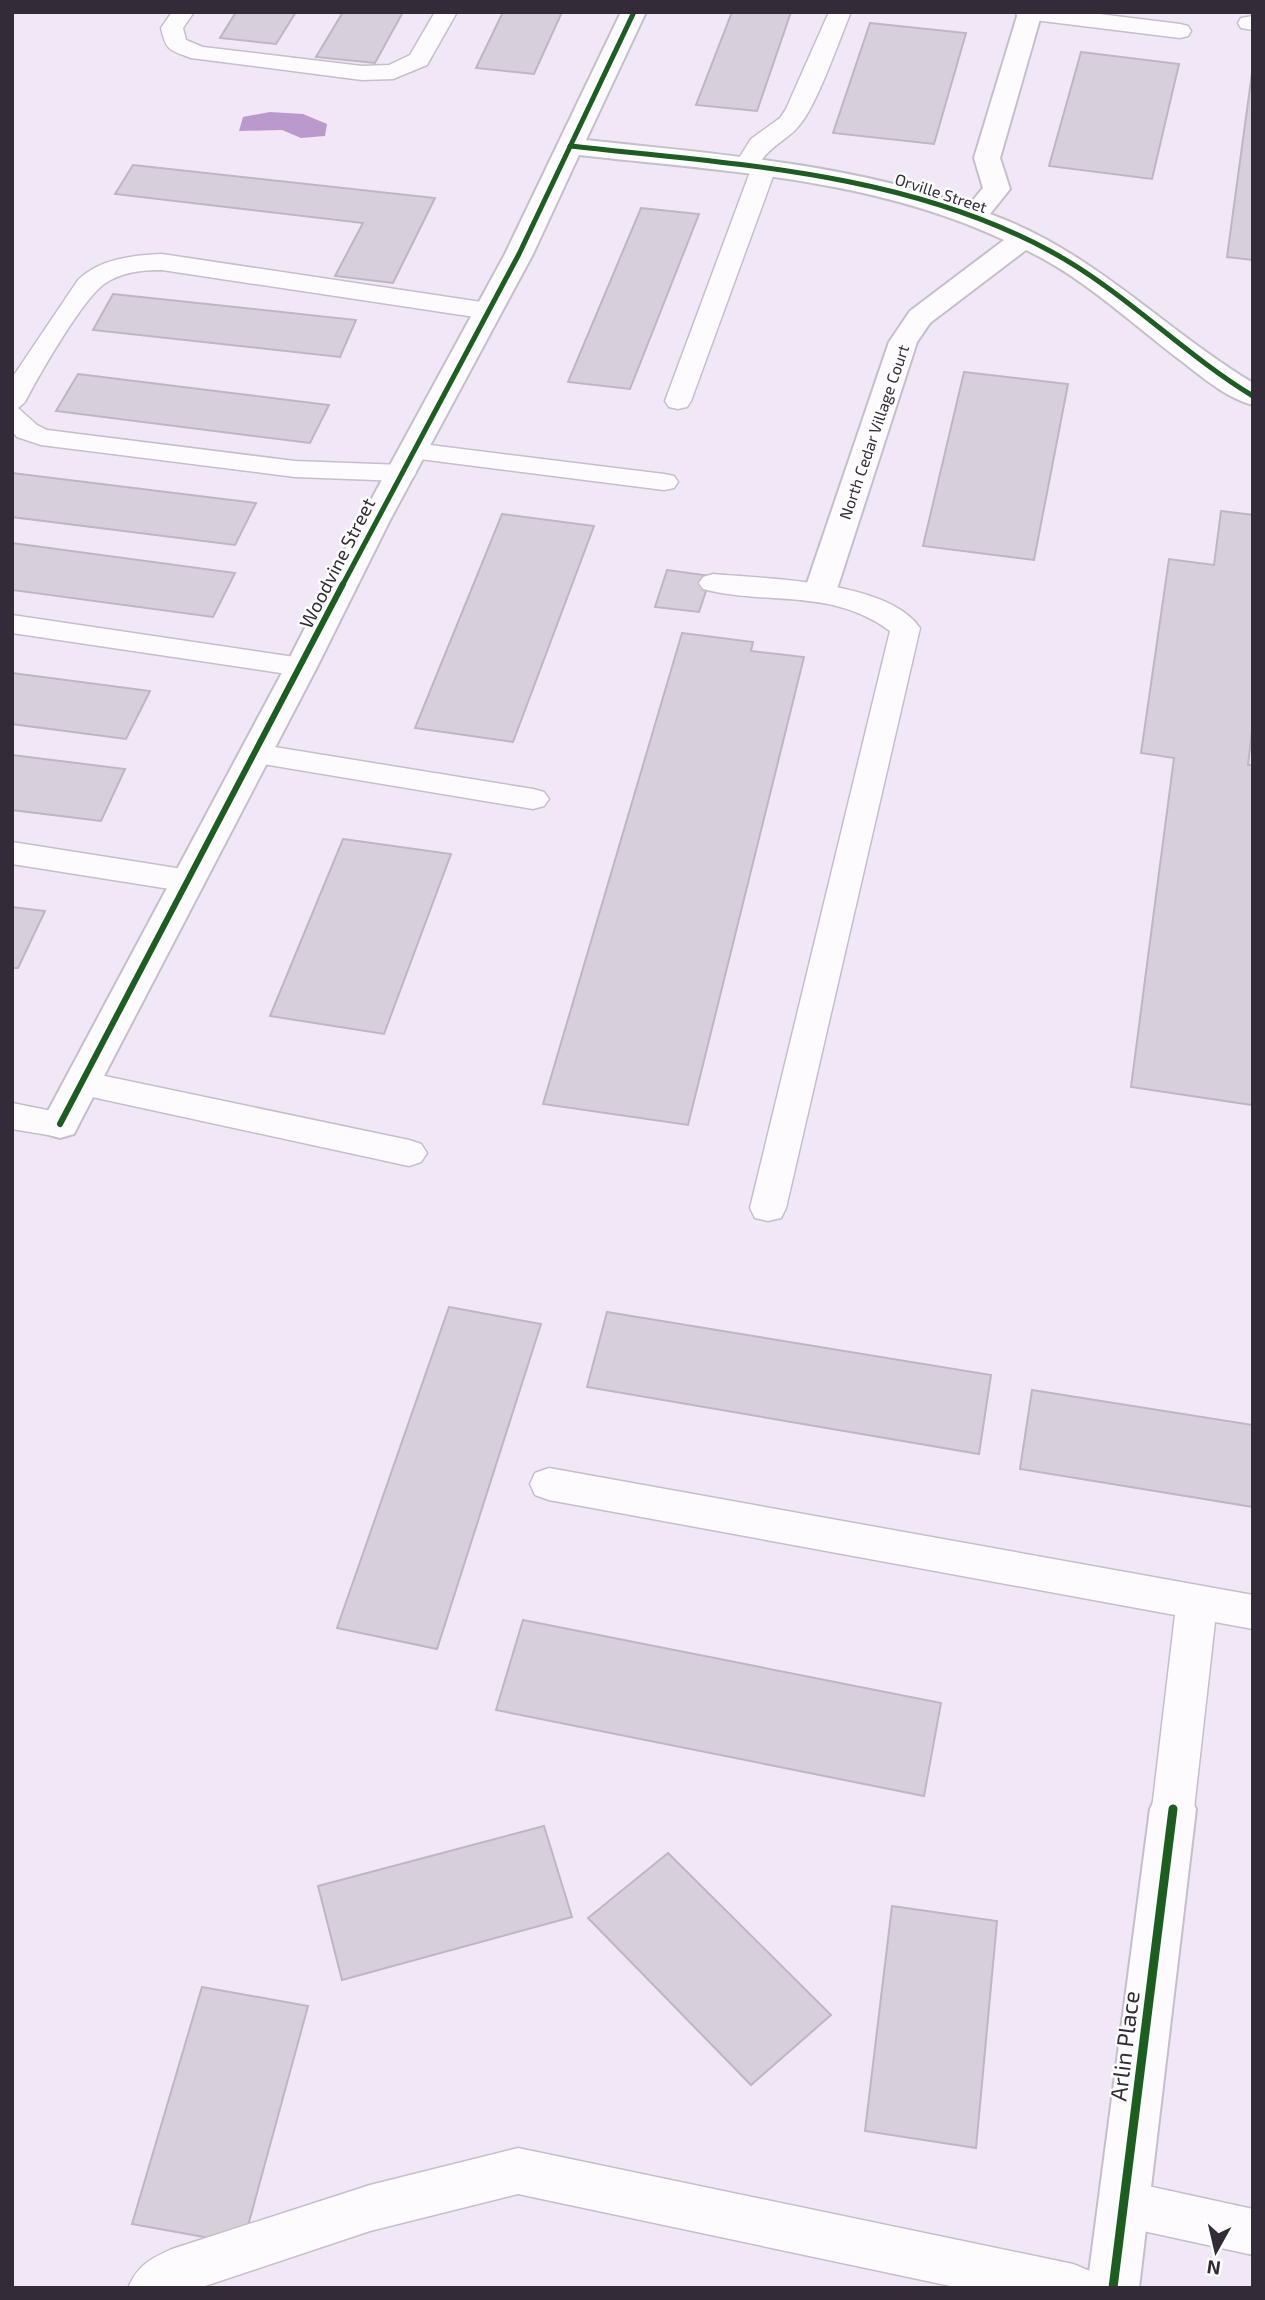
<svg xmlns="http://www.w3.org/2000/svg" width="1265" height="2300" font-family="'Exo 2',sans-serif">
  <style>
    .water { fill: #ba99cd }
    .building { fill: #d8cfdd; stroke: #beb6c2; stroke-width: 2 }
    .lines { fill: none; stroke-linecap: round; stroke-linejoin: round }
    .lane-casing { stroke: #c6becb; stroke-width: 3 }
    .street-casing { stroke: #c6becb; stroke-width: 4 }
    .lane { fill: #fdfbfe; fill-rule: evenodd }
    .street { fill: #fdfbfe; fill-rule: evenodd }
    .cycleway-far2-casing { stroke: #fff; stroke-width: 9 }
    .cycleway-far1-casing { stroke: #fff; stroke-width: 10 }
    .cycleway-casing { stroke: #fff; stroke-width: 13 }
    .cycleway-far2 { stroke: #1b5e20; stroke-width: 5 }
    .cycleway-far1 { stroke: #1b5e20; stroke-width: 6 }
    .cycleway { stroke: #1b5e20; stroke-width: 9 }
    .labels { text-anchor: middle; stroke-width: 5; stroke-linejoin: round; paint-order: stroke }
    .far-street-label { font-size: 16px; fill: #332b38; stroke: #fff }
    .street-label { font-size: 19px; fill: #332b38; stroke: #fff }
    .near-street-label { font-size: 23px; fill: #332b38; stroke: #fff }
  </style>
  <rect width="100%" height="100%" fill="#f1e7f6"/>
  <!-- water -->
  <path class="water" d="M270,112L303,114L327,124L325,136L301,138L282,130L239,131L243,117Z"/>
  <!-- building -->
  <g class="building">
    <path d="M236,12H296L276,44L220,38Z"/>
    <path d="M343,12H403L375,63L316,57Z"/>
    <path d="M503,12H562L534,74L476,68Z"/>
    <path d="M732,12H791L757,111L696,105Z"/>
    <path d="M870,23L966,33L934,144L833,133Z"/>
    <path d="M1081,52L1179,64L1152,179L1049,166Z"/>
    <path d="M1252,73H1253V260L1227,257Z"/>
    <path d="M133,165L435,198L393,283L335,276L363,223L115,194Z"/>
    <path d="M641,208L699,214L630,389L568,382Z"/>
    <path d="M113,294L356,320L340,357L93,330Z"/>
    <path d="M964,372L1068,384L1034,560L923,546Z"/>
    <path d="M78,374L329,405L310,443L56,411Z"/>
    <path d="M12,473L256,503L235,545L12,517Z"/>
    <path d="M1221,511L1253,515V723L1248,765H1253L1252,1105L1131,1087L1174,758L1141,753L1169,559L1214,565Z"/>
    <path d="M502,514L594,526L513,742L415,728Z"/>
    <path d="M12,543L235,573L213,617L12,590Z"/>
    <path d="M667,570L711,576L699,612L655,607Z"/>
    <path d="M682,633L753,642L751,651L804,657L688,1125L543,1104Z"/>
    <path d="M12,673L150,691L126,739L12,724Z"/>
    <path d="M12,755L125,769L101,821L12,810Z"/>
    <path d="M343,839L451,854L384,1034L270,1016Z"/>
    <path d="M12,907L45,911L18,968H12Z"/>
    <path d="M449,1307L541,1324L437,1649L337,1628Z"/>
    <path d="M607,1312L991,1375L979,1454L587,1387Z"/>
    <path d="M1032,1390L1253,1425V1507L1020,1469Z"/>
    <path d="M523,1620L941,1703L924,1796L496,1710Z"/>
    <path d="M544,1826L572,1917L342,1980L318,1886Z"/>
    <path d="M668,1853L831,2015L751,2085L588,1918Z"/>
    <path d="M892,1906L997,1921L976,2148L865,2131Z"/>
    <path d="M202,1987L308,2006L243,2244L132,2224Z"/>
  </g>
  <g class="lines">
    <!-- lane casing -->
    <g class="lane-casing">
      <g id="lane">
        <path d="M172,12H194L183,28L186,40L203,47L362,66L389,65L410,55L435,12H457L427,65L393,79L362,80L191,58C170,50 166,51 161,28Z"/>
        <path d="M829,12H851C839,40 816,109 797,128C785,141 771,146 761,161L773,163L776,168L691,401L687,407L678,409L669,407L665,401L750,172L737,171L734,166L751,139L780,118L786,109Z"/>
        <path d="M1015,12H1083L1180,24L1188,26L1191,31L1188,36L1180,38L1026,19L1018,17Z"/>
        <path d="M1253,16V30L1241,28L1238,23L1241,18Z"/>
        <path d="M162,254L488,303L497,306L501,311L497,316L488,319L162,270C142,270 121,272 104,284C82,300 39,375 25,402L18,408L37,425L47,430L295,461L402,465L412,467L416,473L412,479L402,481L295,477L41,445L17,437L12,431V378L78,280C99,259 134,255 162,254Z"/>
        <path d="M414,443L664,474L674,476L678,482L674,488L664,490L404,457L400,451L404,445Z"/>
        <path d="M713,574C766,579 888,580 920,628L786,1208L781,1218L768,1221L755,1218L750,1208L890,631C830,587 768,606 703,589L699,583L703,577Z"/>
        <path d="M12,615L301,658L312,660L316,667L312,674L301,676L12,633Z"/>
        <path d="M256,744L533,789L544,792L549,799L544,806L533,809L245,761L241,754L245,747Z"/>
        <path d="M12,842L189,870L200,873L205,881L200,889L189,892L12,864Z"/>
        <path d="M81,1071L409,1140L421,1144L427,1153L421,1162L409,1166L69,1092L64,1083L69,1074Z"/>
        <path d="M12,1103L72,1115L77,1124L72,1133L60,1137L12,1129Z"/>
        <path d="M549,1468L1253,1595V1629L1215,1622L1194,1809L1188,1822L1173,1828L1158,1822L1152,1809L1175,1615L549,1500L535,1495L530,1484L535,1473Z"/>
        <path d="M518,2148L1073,2264L1090,2271L1097,2288H960L518,2194L370,2231L199,2288H128C138,2265 150,2259 172,2249L370,2185Z"/>
        <path d="M1125,2181L1253,2209V2255L1125,2227L1109,2220L1102,2204L1109,2188Z"/>
      </g>
    </g>
    <!-- street casing -->
    <g class="street-casing">
      <g id="street">
        <path d="M621,12H646L586,140C714,154 846,163 968,206L983,188L974,158L1018,13L1042,12L1000,158L1010,189L990,214C1093,251 1162,328 1253,383V405C1226,398 1201,376 1180,360C1130,322 1083,277 1026,250L930,323L917,342L836,592L831,599L820,602L809,599L804,592L889,342L910,311L1004,240C873,178 722,171 579,155L533,254L389,522L317,667L79,1124L74,1134L60,1138L46,1134L41,1124L285,667L359,522L505,254Z"/>
        <path d="M1173,1788L1189,1794L1196,1809L1139,2288H1087L1150,1809L1157,1794Z"/>
      </g>
    </g>
    <!-- lane -->
    <use href="#lane" class="lane"/>
    <!-- street -->
    <use href="#street" class="street"/>
    <!-- cycleway-far2 casing -->
    <g class="cycleway-far2-casing">
      <g id="cycleway-far2">
        <path d="M570,146C732,164 904,172 1050,251C1123,290 1182,353 1253,396"/>
        <path d="M342,586L519,254L634,12"/>
      </g>
    </g>
    <!-- cycleway-far1 casing -->
    <g class="cycleway-far1-casing">
      <path id="cycleway-far1" d="M60,1124L343,584"/>
    </g>
    <!-- cycleway casing -->
    <g class="cycleway-casing">
      <path id="cycleway" d="M1113,2288L1173,1809"/>
    </g>
    <!-- cycleway-far2 -->
    <use href="#cycleway-far2" class="cycleway-far2"/>
    <!-- cycleway-far1 -->
    <use href="#cycleway-far1" class="cycleway-far1"/>
    <!-- cycleway -->
    <use href="#cycleway" class="cycleway"/>
  </g>
  <g class="labels">
    <!-- far-street labels -->
    <g class="far-street-label">
      <text transform="translate(941 193) rotate(18)" y="6">Orville Street</text>
      <text transform="translate(874 432) rotate(-71)" y="6">North Cedar Village Court</text>
    </g>
    <!-- street labels -->
    <g class="street-label">
      <text transform="translate(337 563) rotate(-63)" y="7">Woodvine Street</text>
    </g>
    <!-- near-street labels -->
    <g class="near-street-label">
      <text transform="translate(1125 2046) rotate(-83)" y="8">Arlin Place</text>
    </g>
  </g>
  <!-- border -->
  <rect width="1265" height="2300" fill="none" stroke="#332b38" stroke-width="28"/>
  <!-- north arrow -->
  <g transform="translate(1216 2251) rotate(188)" stroke="#ffffff" stroke-width="5" paint-order="stroke">
  <path d="M0-5L12 26L0 18L-12 26Z" fill="#332b38"/>
  <text y="-10" font-size="19" font-weight="bold" text-anchor="middle" fill="#332b38">N</text>
  </g>
</svg>
